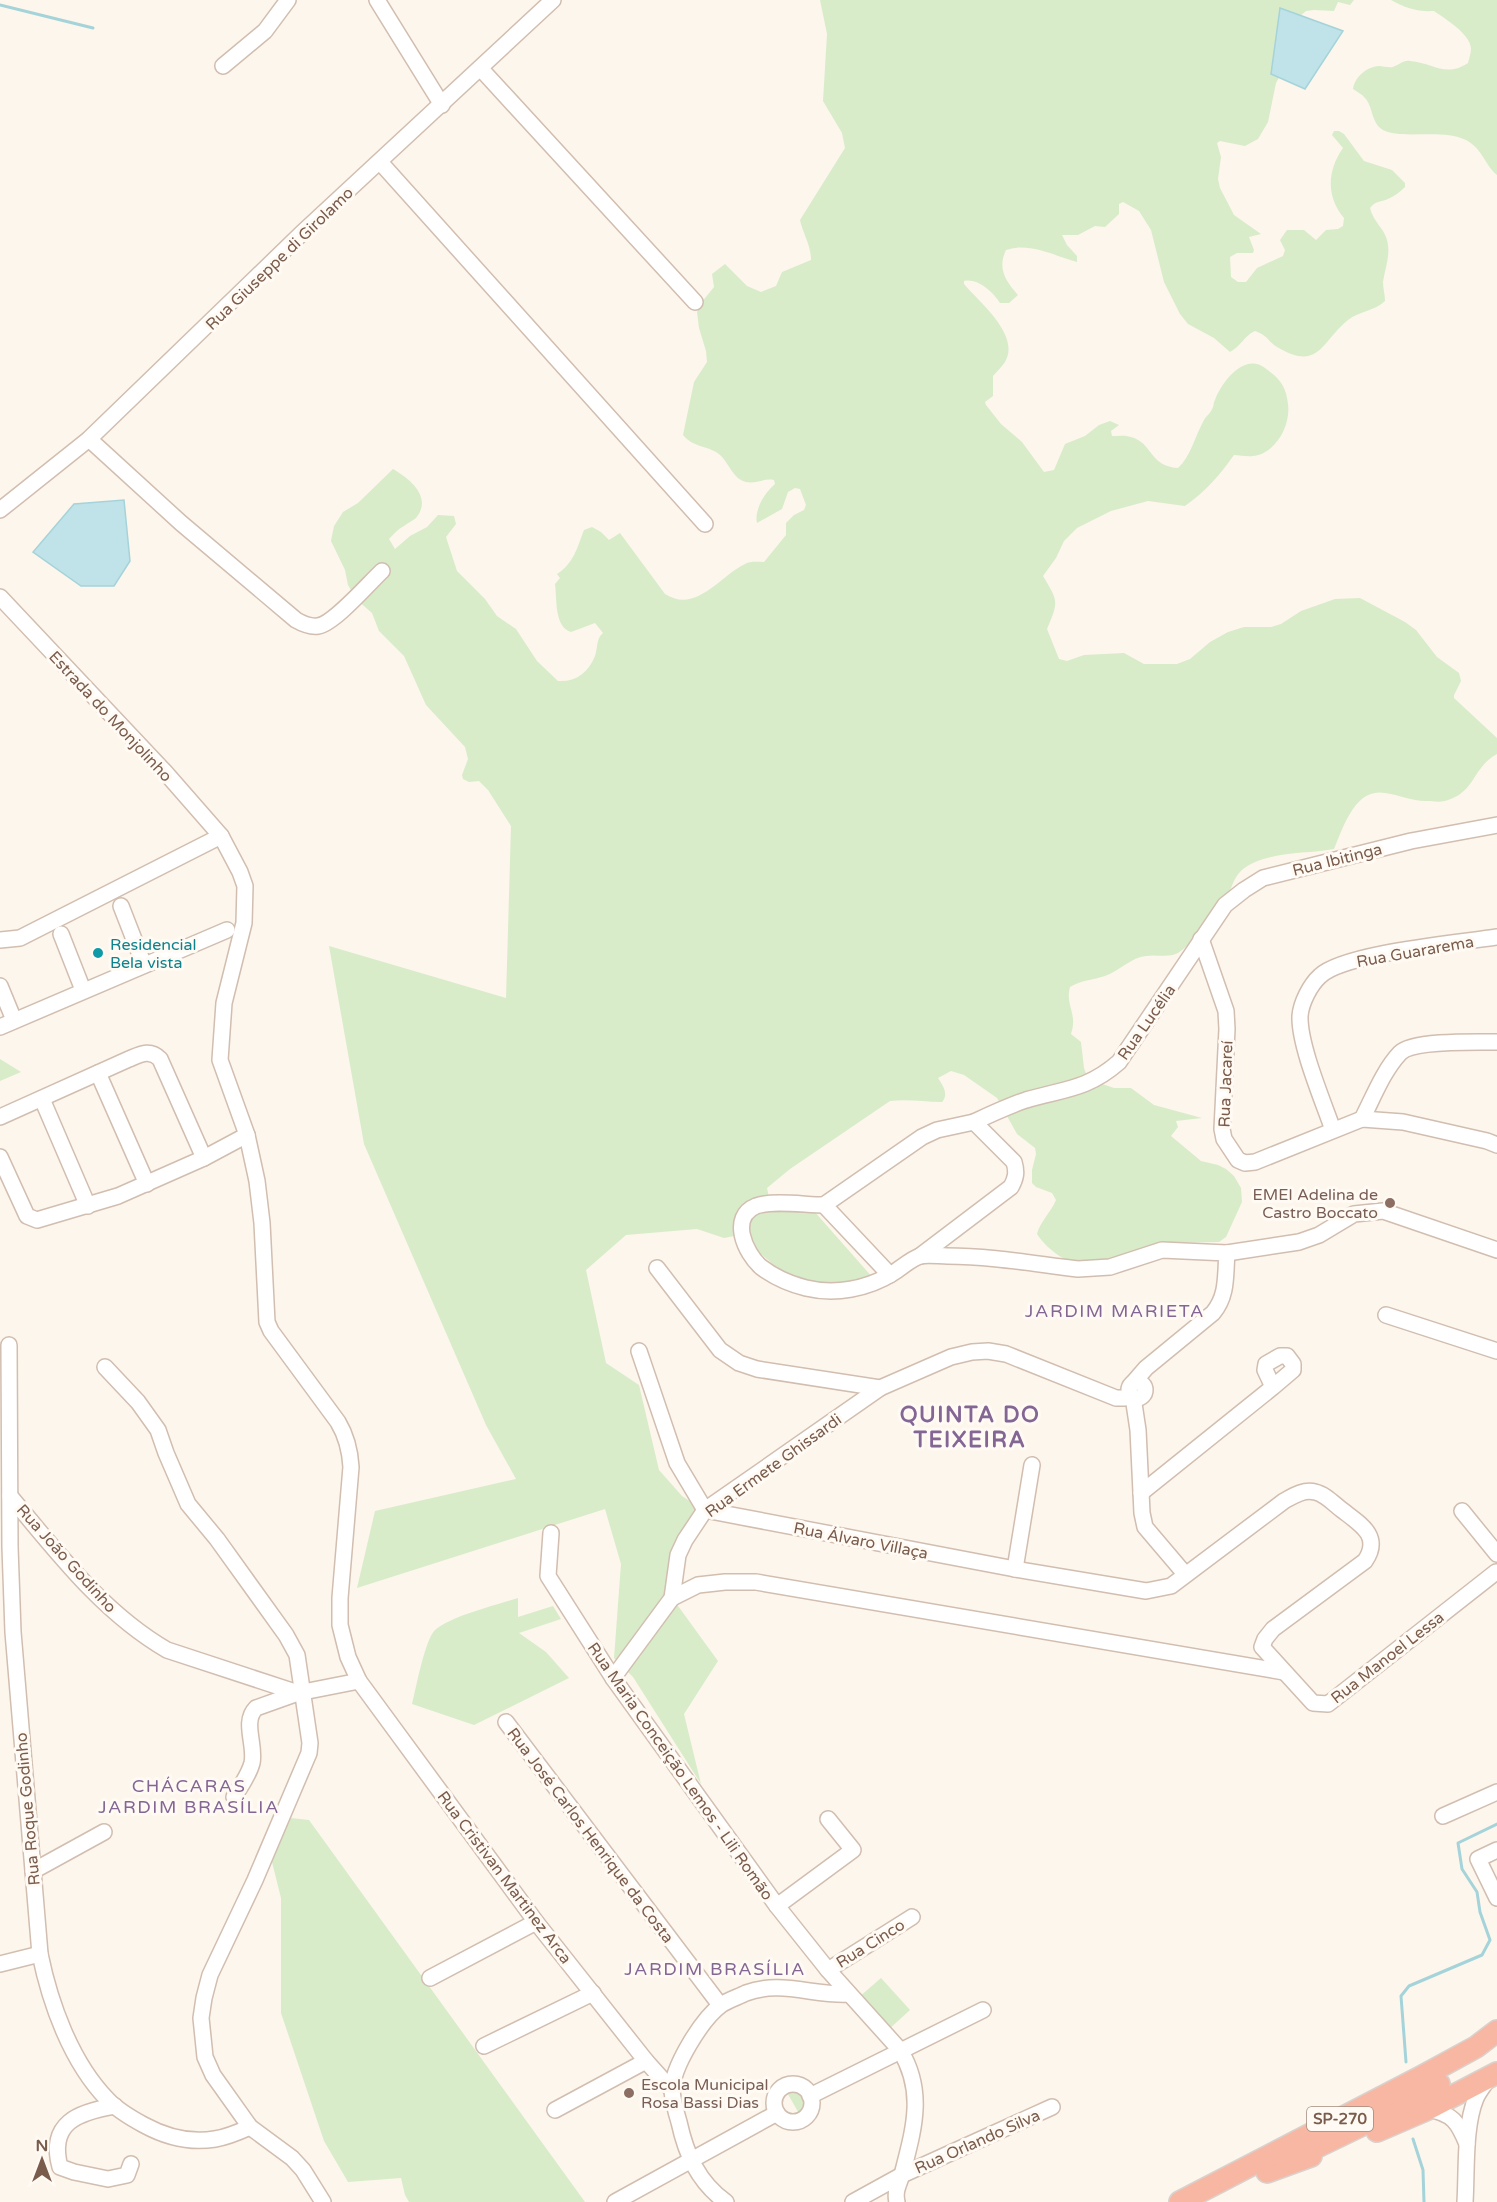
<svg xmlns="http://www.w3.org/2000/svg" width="1497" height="2202" font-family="'Varela Round',sans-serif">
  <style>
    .green { fill: #d8ecc9 }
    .water { fill: #bfe3e8; stroke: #a5d3da; stroke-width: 1.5 }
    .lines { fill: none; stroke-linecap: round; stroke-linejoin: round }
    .stream { stroke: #a5d3da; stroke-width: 3 }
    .minor-casing { stroke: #d1beb0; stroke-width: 18 }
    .highway-casing { stroke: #dad1cd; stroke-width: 24 }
    .minor { stroke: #fff; stroke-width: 15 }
    .highway { stroke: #f7b7a3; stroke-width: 21 }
    .culture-dot { fill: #0f9aa8; stroke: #fffaf3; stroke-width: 2 }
    .education-dot { fill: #8d6e63; stroke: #fffaf3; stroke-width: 2 }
    .labels { text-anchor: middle; stroke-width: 6; stroke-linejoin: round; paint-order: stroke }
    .shield { fill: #fffaf3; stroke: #a28b7f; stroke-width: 1.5 }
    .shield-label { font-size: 15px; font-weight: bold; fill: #7a5c4d }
    .street-label { font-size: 16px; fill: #7a5c4d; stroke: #fffaf3 }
    .culture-label { font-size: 16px; fill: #0d838f; stroke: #fffaf3; text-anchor: start }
    .education-label { font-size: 16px; fill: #785e54; stroke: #fffaf3; text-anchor: end }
    .neighbourhood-label { font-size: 18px; letter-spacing: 1.5px; fill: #846695; stroke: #fffaf3 }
    .district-label { font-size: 22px; font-weight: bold; letter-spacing: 1.5px; fill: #846695; stroke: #fffaf3 }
  </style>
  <rect width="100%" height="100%" fill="#fdf6ec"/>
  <!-- green -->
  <g class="green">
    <path d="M820,0H1354L1350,5L1338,2L1334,11L1314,10L1306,11L1299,17L1287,63L1276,83L1268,122L1258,139L1245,146L1220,141L1217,143L1221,157L1218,179L1220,188L1234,215L1261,234L1249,237L1254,250L1253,253H1237L1230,257L1231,277L1238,282H1246L1257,268L1283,256L1285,250L1280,240L1287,230H1304L1316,240L1326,230L1338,229L1343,226L1344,218C1326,196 1327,171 1343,148L1332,135L1334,131H1339L1344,134L1364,161L1392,170L1405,183V187C1400,192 1395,196 1388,199C1381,202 1375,201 1370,208C1374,223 1384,228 1387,240C1391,255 1385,268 1383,282C1383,288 1385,295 1385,301C1375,311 1359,311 1348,320C1321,342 1319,372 1277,347C1267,341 1269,336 1255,331C1244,336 1241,346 1230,352L1214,338L1188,324L1180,314L1164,282L1151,230L1139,211L1123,202L1119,204V214L1105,227L1095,226L1078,235H1062L1067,245L1077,256V262C1055,256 1029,242 1006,250C997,269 1006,281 1018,295L1009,303H1000C993,292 978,278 964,281V284C979,302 1021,335 1005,362C1002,367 997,371 993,376V396L985,402L986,405L1001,424L1022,442L1044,472L1054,470L1065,444L1085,436L1099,425L1110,421L1119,425L1111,431L1112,436C1118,436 1125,435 1131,437C1153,443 1149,466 1178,468C1191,456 1195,436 1204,420C1206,416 1211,413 1212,409C1214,407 1213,403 1215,400C1221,383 1244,352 1265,368C1280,379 1286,386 1288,404C1291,426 1275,454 1253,456C1247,457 1240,455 1234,455C1220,475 1205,492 1185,506L1148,501L1111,511L1077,528L1064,541L1056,558L1043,576C1058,601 1059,601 1047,629L1059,659L1067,661L1084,655L1124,653L1144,664H1177L1190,659L1210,642L1228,632L1244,627H1271L1281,624L1301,611L1335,599L1360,598L1405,622L1416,630L1437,657L1459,673L1461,681L1454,695V698L1497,738V754C1472,768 1476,791 1448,800C1441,803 1433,801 1426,801C1411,801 1400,795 1385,793C1355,787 1343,828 1334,849C1307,854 1280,851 1253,863C1230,874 1236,886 1223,901C1211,916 1194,943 1178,953C1169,958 1156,954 1146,956C1132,957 1119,971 1105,976C1093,980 1081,980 1070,987C1065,1006 1078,1013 1071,1034L1081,1042L1084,1068L1088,1079L1114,1088H1131L1154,1105L1202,1118L1176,1121L1178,1127L1171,1136L1201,1161L1218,1165L1226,1169L1234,1176L1241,1188L1242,1202L1226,1237L1219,1242L1163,1243L1088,1267C1068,1264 1048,1251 1037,1234C1040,1222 1051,1212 1056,1200L1052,1193L1036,1187L1032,1183V1170L1036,1154L1035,1148L1017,1134L997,1098L964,1075L951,1071L938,1078C943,1086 949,1094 942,1102C924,1102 908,1099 890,1101L790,1169L767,1188L771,1206L814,1211L873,1278L835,1286L801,1280L775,1266L739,1235L724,1238L697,1229L626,1235L586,1270L606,1363L639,1385L659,1470L682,1496L711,1515L680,1556L673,1599L718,1661L684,1714L701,1784L633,1677L614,1658L621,1564L605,1509L357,1588L375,1511L516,1479L486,1425L364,1144L329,946L506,998L511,826L488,790L479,781L469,782L463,779L462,775L468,759L465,747L426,705L404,656L379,631L372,613L356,599L348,585L345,570L331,541L334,526L343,512L358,503L393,469C410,479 433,497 416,518C413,521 407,523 404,526C398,529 394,534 389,539L395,549L410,536L427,527L438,515L454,516L456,524L446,537L457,571L485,599L497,616L516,629L537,661L558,681C576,682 588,673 595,656C598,647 596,639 603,633L595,623L571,632C554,627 557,598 555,584L560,578L557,574C574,563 577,548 584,530L592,527L601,532L609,540L620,533L665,594C696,614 720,576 745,564C750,561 758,562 764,562L786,535V523L794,515L804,510L806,505L800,489L795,488L788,492L782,509L757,523C754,510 765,492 775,484L774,480C764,478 756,484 746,482C733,479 729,463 720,455C709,445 695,449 683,435L694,382L707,362L706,351L699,328L697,312L701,303L714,287L712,274L725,264L747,286L761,292L776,286L782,272L811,260C811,245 803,234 800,220L845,148L842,133L823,101L827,34Z"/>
    <path d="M1391,0H1497V175C1484,164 1483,149 1466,140C1442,128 1402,140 1383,130C1371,123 1373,106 1365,98C1362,94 1357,92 1353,89C1355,77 1366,67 1379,66C1383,66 1388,68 1393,67C1399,65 1403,60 1410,61C1434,63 1445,78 1468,63C1469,59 1471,53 1471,49C1471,34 1444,18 1434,11C1418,12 1405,8 1391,0Z"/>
    <path d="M0,1059L21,1072L0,1081Z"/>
    <path d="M518,1598V1617L553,1606L561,1619L519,1633L546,1652L569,1678L474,1725L412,1704C416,1689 425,1639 435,1630C451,1616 496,1605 518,1598Z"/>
    <path d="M291,1818L309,1820L585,2202H409L405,2195L401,2178L348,2182L324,2141L281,2013V1898L271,1858Z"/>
    <path d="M881,1978L910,2010L888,2030L858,1998Z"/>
    <path d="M791,2087C806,2088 812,2098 808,2113L801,2117L785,2089Z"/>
  </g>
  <!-- water -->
  <g class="water">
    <path d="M1280,8L1343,31L1305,89L1271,74Z"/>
    <path d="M124,500L130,561L114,586H81L33,552L74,504Z"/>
  </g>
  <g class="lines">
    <!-- stream -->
    <g class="stream">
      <path d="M0,5L93,28"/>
      <path d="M1406,2062L1401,1996L1409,1986L1482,1955L1490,1940L1480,1912L1477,1892L1462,1869L1458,1843L1497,1824"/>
      <path d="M1413,2139L1423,2170L1424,2202"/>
    </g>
    <!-- minor casing -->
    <g class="minor-casing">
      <g id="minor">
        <path d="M377,0L442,105"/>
        <path d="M223,66L265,31L288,0"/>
        <path d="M481,69L695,302"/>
        <path d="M380,162L705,524"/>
        <path d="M89,439L181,523L296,620C303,624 310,627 318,626C334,624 369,583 382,571"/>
        <path d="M0,510L89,439L302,233L553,0"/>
        <path d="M0,597L165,772L221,836L240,872L245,886L244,923L224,1003L220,1060L247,1135L257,1181L262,1223L267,1322L271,1331L338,1422C347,1437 350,1450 351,1467L340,1598V1625L348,1657L359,1681L536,1922L646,2061L672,2090"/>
        <path d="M121,906L144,965"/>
        <path d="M61,934L83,990"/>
        <path d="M1201,939L1226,1011L1227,1029L1222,1129L1224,1139L1238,1160L1245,1163L1255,1162L1362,1119L1403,1122L1487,1141L1497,1145"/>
        <path d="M0,940L20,938L221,836"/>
        <path d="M0,986L14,1020"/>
        <path d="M0,1027L227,930"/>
        <path d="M98,1073L147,1184"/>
        <path d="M42,1099L88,1206"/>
        <path d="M0,1117L129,1059C141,1054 150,1049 160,1059L204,1158"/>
        <path d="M1362,1119C1373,1098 1383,1071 1400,1053C1412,1040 1477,1042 1497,1042"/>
        <path d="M974,1122C991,1114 1008,1106 1026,1100C1063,1089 1087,1090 1119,1062L1225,905L1244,890L1263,878L1411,841L1497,825"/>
        <path d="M1333,1130C1323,1101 1299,1045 1300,1016C1301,1003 1310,985 1320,976C1344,953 1459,943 1497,937"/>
        <path d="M0,1157L27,1216L37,1220L118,1196L204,1158L247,1135"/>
        <path d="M824,1205C805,1205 774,1200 756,1206C729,1217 745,1253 761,1267C774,1277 790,1284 806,1288C835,1295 868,1289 893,1273C901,1268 911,1259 920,1256C928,1254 939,1256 947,1256C991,1256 1035,1264 1078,1269L1110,1267L1162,1250L1227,1253C1225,1275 1228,1295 1213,1313L1146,1368L1133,1383"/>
        <path d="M1227,1253L1299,1242L1319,1235L1354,1214L1383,1211L1497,1250"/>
        <path d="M657,1268L720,1350L739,1363L757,1369L880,1388L951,1357L972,1352L988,1351L1006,1354L1116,1398H1125L1131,1396"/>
        <path d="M890,1275L824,1205L922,1137L937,1130L974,1122L1014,1162C1017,1172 1016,1178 1011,1187L920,1256"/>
        <path d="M1386,1315L1497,1351"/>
        <path d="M9,1345L10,1547L13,1632L40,1954C50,2003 71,2062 107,2099C117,2110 131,2118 144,2125C166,2137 191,2143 215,2139C228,2137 239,2132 250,2127"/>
        <path d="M639,1351L677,1463L705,1510L1015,1569L1146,1591L1171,1586L1284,1501C1293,1496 1304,1489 1315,1492C1325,1494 1334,1504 1342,1510C1360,1524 1382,1536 1365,1561L1273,1629L1265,1639L1262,1647L1313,1703L1328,1704L1496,1572"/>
        <path d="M105,1367L138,1402L158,1430L166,1453L188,1504L217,1539L286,1635L297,1655L310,1743L309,1753L255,1880L210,1975L204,1998L201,2018L205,2057L213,2075L250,2127L292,2158L303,2170L323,2202"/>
        <circle cx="1137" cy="1390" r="8"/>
        <path d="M1133,1397L1138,1430L1142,1513L1145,1527L1185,1574"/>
        <path d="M1141,1493L1273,1387L1293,1370V1364L1287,1356H1280L1266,1364L1265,1370L1273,1387"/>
        <path d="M10,1496C56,1551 103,1613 167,1650L298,1693L359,1681"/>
        <path d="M1462,1511L1497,1554"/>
        <path d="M551,1533L548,1576L613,1678L777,1906L828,1970L900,2050C925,2091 914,2128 903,2171C900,2183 894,2190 897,2202"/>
        <path d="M1015,1569L1032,1465"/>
        <path d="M672,1598L698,1585L725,1582H756L1284,1672"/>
        <path d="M613,1678L672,1598L678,1555L685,1540L705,1510L880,1388"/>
        <path d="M506,1722L720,2005"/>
        <path d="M234,1797C240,1787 249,1775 252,1763C256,1745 242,1722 256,1708L298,1693"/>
        <path d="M1443,1816L1497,1792"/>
        <path d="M1497,1850L1478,1859L1497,1898"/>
        <path d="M33,1871L104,1832"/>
        <path d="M777,1906L853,1850L828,1819"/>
        <path d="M0,1964L40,1954"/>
        <path d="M828,1970L912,1917"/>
        <path d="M430,1978L536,1922"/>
        <path d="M484,2046L593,1993"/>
        <circle cx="793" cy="2103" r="19"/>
        <path d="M810,2096L983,2010"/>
        <path d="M115,2106C78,2112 48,2123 60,2167L74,2172L108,2179L127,2175L131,2164"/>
        <path d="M1428,2109C1453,2114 1458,2122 1467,2144"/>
        <path d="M555,2110L646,2061"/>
        <path d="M615,2202L777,2113"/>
        <path d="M726,2202C698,2182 686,2154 679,2122C676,2112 673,2101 672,2091C672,2067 702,2019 721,2005C728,2000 738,1997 746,1993C780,1980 814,1996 849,1994"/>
        <path d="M853,2202L902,2175L1052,2107"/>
        <path d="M1465,2202C1467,2171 1464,2127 1476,2098C1479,2091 1485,2084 1489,2078"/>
      </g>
    </g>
    <!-- highway casing -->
    <g class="highway-casing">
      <g id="highway">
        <path d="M1377,2131L1428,2109L1497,2073"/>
        <path d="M1296,2157L1360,2126L1439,2084"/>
        <path d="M1267,2172L1311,2156"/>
        <path d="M1180,2202L1421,2077L1476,2047L1497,2031"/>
      </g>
    </g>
    <!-- minor -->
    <use href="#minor" class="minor"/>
    <!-- highway -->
    <use href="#highway" class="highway"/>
  </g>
  <!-- markers -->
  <circle class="culture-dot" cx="98" cy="953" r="6"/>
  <g class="education-dot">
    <circle cx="1390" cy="1203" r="6"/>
    <circle cx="629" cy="2093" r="6"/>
  </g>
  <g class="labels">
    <!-- shield labels -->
    <rect class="shield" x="1307" y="2107" width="66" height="24" rx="4.5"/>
    <g class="shield-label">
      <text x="1340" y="2124">SP-270</text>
    </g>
    <!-- street labels -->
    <g class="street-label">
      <text transform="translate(279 258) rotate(-44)" y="6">Rua Giuseppe di Girolamo</text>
      <text transform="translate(111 716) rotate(47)" y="6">Estrada do Monjolinho</text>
      <text transform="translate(1337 859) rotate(-14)" y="6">Rua Ibitinga</text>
      <text transform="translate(1415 951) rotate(-10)" y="6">Rua Guararema</text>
      <text transform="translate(1146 1022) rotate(-55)" y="6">Rua Lucélia</text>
      <text transform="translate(1225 1084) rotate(-88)" y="6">Rua Jacareí</text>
      <text transform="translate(773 1465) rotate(-36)" y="6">Rua Ermete Ghissardi</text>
      <text transform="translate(861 1540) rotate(11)" y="6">Rua Álvaro Villaça</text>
      <text transform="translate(67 1558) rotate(48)" y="6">Rua João Godinho</text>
      <text transform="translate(1387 1657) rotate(-38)" y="6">Rua Manoel Lessa</text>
      <text transform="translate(681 1771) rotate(55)" y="6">Rua Maria Conceição Lemos - Lili Romão</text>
      <text transform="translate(27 1809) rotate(-95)" y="6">Rua Roque Godinho</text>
      <text transform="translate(591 1835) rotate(53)" y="6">Rua José Carlos Henrique da Costa</text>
      <text transform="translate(505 1877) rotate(53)" y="6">Rua Cristivan Martinez Arca</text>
      <text transform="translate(870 1943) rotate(-32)" y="6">Rua Cinco</text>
      <text transform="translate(977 2141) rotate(-24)" y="6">Rua Orlando Silva</text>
    </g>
    <!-- culture labels -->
    <g class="culture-label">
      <text x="110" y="950">Residencial<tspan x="110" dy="18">Bela vista</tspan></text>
    </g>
    <!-- education labels -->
    <g class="education-label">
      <text x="1378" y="1200">EMEI Adelina de<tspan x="1378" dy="18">Castro Boccato</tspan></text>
      <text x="641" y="2090" text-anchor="start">Escola Municipal<tspan x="641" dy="18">Rosa Bassi Dias</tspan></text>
    </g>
    <!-- neighbourhood labels -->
    <g class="neighbourhood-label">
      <text x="1115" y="1317">JARDIM MARIETA</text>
      <text x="189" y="1792">CHÁCARAS<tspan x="189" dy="21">JARDIM BRASÍLIA</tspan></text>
      <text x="715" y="1975">JARDIM BRASÍLIA</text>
    </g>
    <!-- district labels -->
    <g class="district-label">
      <text x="970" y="1422">QUINTA DO<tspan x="970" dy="25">TEIXEIRA</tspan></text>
    </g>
  </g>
  <!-- north arrow -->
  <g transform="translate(42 2160)" stroke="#fffaf3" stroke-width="4.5" paint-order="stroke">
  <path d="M0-4.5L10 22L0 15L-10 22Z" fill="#7a5c4d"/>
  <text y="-9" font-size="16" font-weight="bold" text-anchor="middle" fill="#7a5c4d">N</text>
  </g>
</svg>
